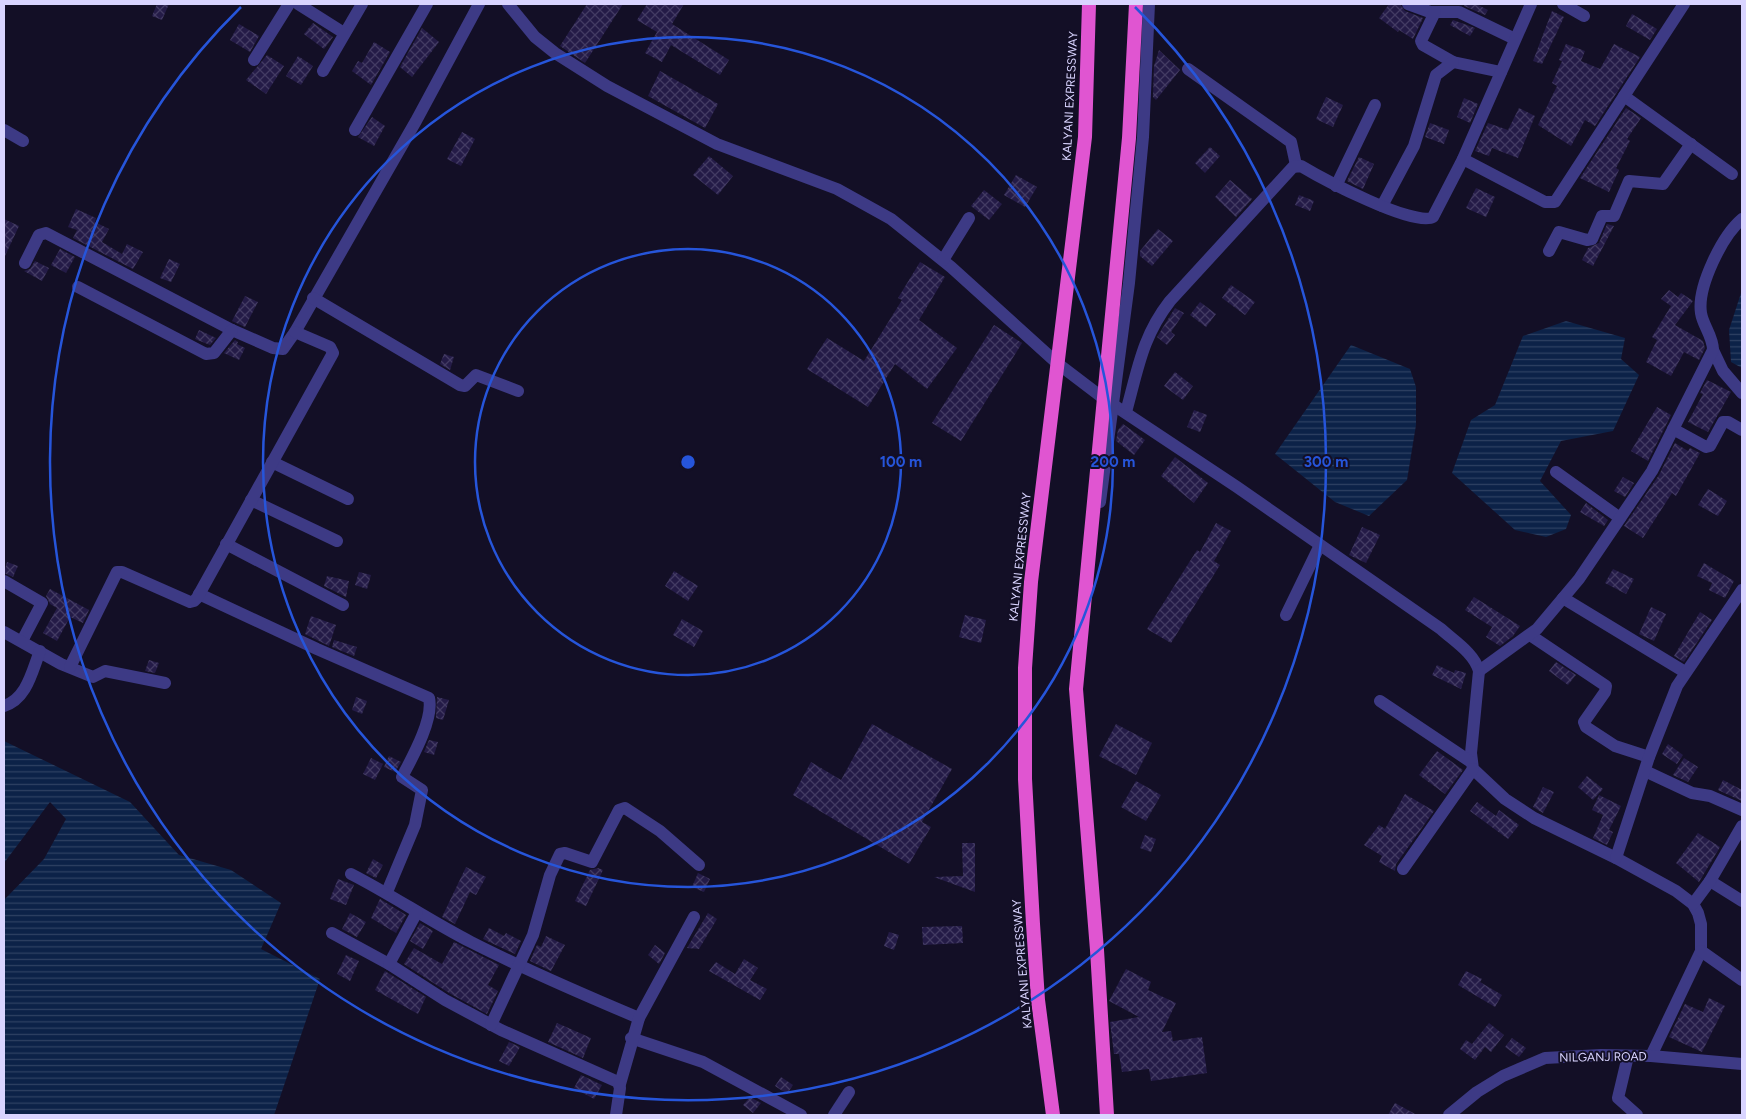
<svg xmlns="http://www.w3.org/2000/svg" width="1746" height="1119" font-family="Figtree,sans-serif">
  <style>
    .water { fill: url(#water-rules) }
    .building { fill: url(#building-cross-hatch) }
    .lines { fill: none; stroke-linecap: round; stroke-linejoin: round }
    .minor { stroke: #3d3a85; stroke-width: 12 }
    .tertiary { stroke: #3d3a85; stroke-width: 12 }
    .trunk { stroke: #e055d1; stroke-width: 14 }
    .ring { fill: none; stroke: #2655da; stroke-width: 2.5 }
    .labels { text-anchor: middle; stroke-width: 4; stroke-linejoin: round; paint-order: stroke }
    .street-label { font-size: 12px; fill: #d9d4ff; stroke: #130f26 }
    .centre { fill: #2655da; stroke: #130f26; stroke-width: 2.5 }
    .ring-label { font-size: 15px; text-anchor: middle; font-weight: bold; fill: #2655da; stroke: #130f26; stroke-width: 4; stroke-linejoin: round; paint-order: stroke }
  </style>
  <defs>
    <pattern id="water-rules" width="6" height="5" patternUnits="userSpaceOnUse" patternTransform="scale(1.25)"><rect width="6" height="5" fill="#0c2248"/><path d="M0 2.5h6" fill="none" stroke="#2f4163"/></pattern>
    <pattern id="building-cross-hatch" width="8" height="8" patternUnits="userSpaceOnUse" patternTransform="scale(1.25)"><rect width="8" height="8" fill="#241b47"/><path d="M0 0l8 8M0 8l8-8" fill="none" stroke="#433b63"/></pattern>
  </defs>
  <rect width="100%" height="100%" fill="#130f26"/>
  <!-- water -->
  <g class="water">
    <path d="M1742,290V368L1731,362L1729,330Z"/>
    <path d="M1566,321L1625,338L1621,359L1639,375L1613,431L1561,441L1540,481L1571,515L1566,529L1546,537L1515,530L1452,473L1471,420L1495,405L1523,336Z"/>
    <path d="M1351,345L1410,369L1416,387V425L1407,480L1369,516L1335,502L1275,454Z"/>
    <path d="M4,741L130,802L179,855L231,870L281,903L261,949L320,979L274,1115L4,1114V900L44,859L66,819L50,802L4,863Z"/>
  </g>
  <!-- building -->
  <g class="building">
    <path d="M157,4H169L162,20L152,16Z"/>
    <path d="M587,4H623L585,63L560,46Z"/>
    <path d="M647,4H684L672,24L729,60L720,75L671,45L662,62L645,53L657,32L637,20Z"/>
    <path d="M1389,4H1400L1405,11L1423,18L1413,39L1399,30L1398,32L1379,18Z"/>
    <path d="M1465,4H1476L1488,10L1485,15L1464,6Z"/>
    <path d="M1552,11L1564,17L1542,64L1533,61Z"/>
    <path d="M1632,14L1657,29L1650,40L1626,26Z"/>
    <path d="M1453,20L1475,28L1470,36L1450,25Z"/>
    <path d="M313,23L333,37L324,49L304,34Z"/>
    <path d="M239,24L259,36L250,52L230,40Z"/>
    <path d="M422,28L439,42L412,77L400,67Z"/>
    <path d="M374,42L390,52L371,85L352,71L358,61L362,63Z"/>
    <path d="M1566,44L1585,51L1581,61L1600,69L1614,44L1640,57L1595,126L1585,120L1571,146L1538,125L1557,86L1552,83L1562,61L1559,60Z"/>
    <path d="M1159,50L1180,70L1156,100L1153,97L1154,66Z"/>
    <path d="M267,55L284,66L266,94L246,80Z"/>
    <path d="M298,56L313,66L301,85L286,76Z"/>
    <path d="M660,71L718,104L705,128L648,96Z"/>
    <path d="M1326,97L1343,105L1333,127L1316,119Z"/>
    <path d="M1464,98L1478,104L1470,123L1457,117Z"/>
    <path d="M1519,108L1535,116L1518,158L1492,148L1489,156L1475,151L1488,123L1508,130Z"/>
    <path d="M1626,108L1641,118L1627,139L1630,141L1616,168L1619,170L1609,192L1580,178Z"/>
    <path d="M372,117L385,126L374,146L358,137Z"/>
    <path d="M1430,123L1449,130L1444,144L1425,137Z"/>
    <path d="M462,132L475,139L461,166L447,159Z"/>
    <path d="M1210,147L1220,156L1205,173L1195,163Z"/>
    <path d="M709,156L733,176L718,195L693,175Z"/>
    <path d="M1359,157L1374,164L1363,189L1347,181Z"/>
    <path d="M1016,175L1037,187L1025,207L1004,195Z"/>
    <path d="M1230,180L1252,199L1236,217L1215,197Z"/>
    <path d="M1476,188L1495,197L1486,217L1466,208Z"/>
    <path d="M984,190L1002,204L989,220L971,206Z"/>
    <path d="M1299,195L1314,201L1310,211L1295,205Z"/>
    <path d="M76,209L96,218L95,222L109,229L102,242L122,254L127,244L143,252L133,269L73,238L77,230L68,227Z"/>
    <path d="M4,219L19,226L4,258Z"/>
    <path d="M1607,224L1614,226L1593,266L1582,260L1588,248L1599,243Z"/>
    <path d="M1158,229L1173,241L1152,266L1140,256V251Z"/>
    <path d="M60,249L75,257L66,273L51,265Z"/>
    <path d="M169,259L180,264L171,282L160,278Z"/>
    <path d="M35,261L49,268L42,281L24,271L30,269Z"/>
    <path d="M920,262L945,277L919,320L957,348L927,389L895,364L868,407L807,369L827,338L864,361L902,300L898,298Z"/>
    <path d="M1231,285L1255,302L1245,315L1222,298Z"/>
    <path d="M1669,290L1678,297L1681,293L1693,301L1675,325L1703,341L1705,348L1699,360L1684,352L1671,376L1646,362L1657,340L1652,337L1671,306L1661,299Z"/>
    <path d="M245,296L258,302L245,327L232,321Z"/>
    <path d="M1200,302L1216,314L1206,327L1190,315Z"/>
    <path d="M1175,308L1184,313L1171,332L1175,335L1167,345L1157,337Z"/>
    <path d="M994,325L1022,343L961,441L932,423Z"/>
    <path d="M199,330L216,338L210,345L195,339Z"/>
    <path d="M235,340L238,342L237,344L245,348L239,360L224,353Z"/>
    <path d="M444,354L454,357L450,370L440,364Z"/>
    <path d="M1175,372L1193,386L1183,400L1164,386Z"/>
    <path d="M1707,380L1731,392L1708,432L1688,422L1703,394L1700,393Z"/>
    <path d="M1657,407L1671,415L1648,461L1631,451Z"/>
    <path d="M1194,410L1207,415L1200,432L1187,427Z"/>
    <path d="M1123,424L1145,440L1134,455L1116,441L1118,430Z"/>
    <path d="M1675,443L1688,451L1690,448L1700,453L1676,496L1672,493L1643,538L1624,526L1659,475Z"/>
    <path d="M1175,457L1208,483L1194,503L1161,476Z"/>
    <path d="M1623,477L1634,483L1625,497L1614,491Z"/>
    <path d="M1708,489L1727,501L1718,516L1698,505Z"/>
    <path d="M1586,503L1608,520L1604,526L1580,512Z"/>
    <path d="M1216,523L1231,531L1214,561L1220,565L1171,643L1147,629L1197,550L1200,552Z"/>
    <path d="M1362,527L1380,535L1366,563L1349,555Z"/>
    <path d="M7,562L18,566L13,577L4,573Z"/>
    <path d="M1704,563L1734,581L1725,598L1709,590L1712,583L1697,576Z"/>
    <path d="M1613,569L1634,579L1626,594L1605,583Z"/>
    <path d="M674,571L698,586L688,601L665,586Z"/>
    <path d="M359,572L371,575L367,589L355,585Z"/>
    <path d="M327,576L349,581L346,597L324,586Z"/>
    <path d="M50,589L89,610L83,623L70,617L57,641L43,633L57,608L50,604L46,596Z"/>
    <path d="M1474,597L1520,626L1513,636L1500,646L1486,637L1492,627L1465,610Z"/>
    <path d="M1651,607L1666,614L1654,641L1639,634Z"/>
    <path d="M1700,612L1712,620L1684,662L1674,656Z"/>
    <path d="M965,615L986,620L981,643L959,637Z"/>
    <path d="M311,616L336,625L329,646L305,634Z"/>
    <path d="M682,619L703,631L694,647L673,635Z"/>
    <path d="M334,640L357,647L354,656L332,647Z"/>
    <path d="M149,660L159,663L155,673L145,671Z"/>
    <path d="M1556,662L1576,675L1568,685L1549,671Z"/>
    <path d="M1437,665L1454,673L1455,670L1466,673L1461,689L1432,675Z"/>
    <path d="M356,697L367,701L362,714L352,710Z"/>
    <path d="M437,697L449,700L443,720L436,718Z"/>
    <path d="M872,724L952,769L922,822L931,827L909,864L793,795L811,762L841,780Z"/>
    <path d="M1116,724L1152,743L1136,775L1099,756Z"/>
    <path d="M429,740L438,742L434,755L424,752Z"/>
    <path d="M1668,744L1683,755L1677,764L1662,754Z"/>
    <path d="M1437,751L1463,770L1445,794L1419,775Z"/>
    <path d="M389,756L401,762L395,772L384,767Z"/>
    <path d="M371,758L383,764L375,780L363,774Z"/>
    <path d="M1684,758L1698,767L1688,782L1673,775Z"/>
    <path d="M1587,776L1603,789L1593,800L1578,787Z"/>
    <path d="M1723,780L1742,790V801L1718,790Z"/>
    <path d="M1136,781L1161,795L1146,821L1121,807Z"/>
    <path d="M1543,787L1554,792L1543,813L1533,807Z"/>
    <path d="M1405,794L1434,811L1396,864L1395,871L1379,862L1382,856L1364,845L1379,825L1385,829Z"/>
    <path d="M1599,795L1621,806L1609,830L1613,832L1607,845L1593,838L1603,815L1592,810Z"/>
    <path d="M1477,802L1496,816L1499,810L1519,825L1508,839L1470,811Z"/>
    <path d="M1698,833L1720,847L1699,882L1676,863Z"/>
    <path d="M1145,835L1156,839L1151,852L1140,848Z"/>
    <path d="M962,843H975V892L934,877L963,876Z"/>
    <path d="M373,859L383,865L376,878L366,873Z"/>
    <path d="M466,867L486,877L476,895L470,892L455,924L442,917Z"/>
    <path d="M598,868L603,870L586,906L575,901L590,870Z"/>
    <path d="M698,873L710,879L704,892L692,887Z"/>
    <path d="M338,879L354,885L346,905L330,899Z"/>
    <path d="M380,899L406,915L396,933L371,918Z"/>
    <path d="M350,913L366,922L357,937L342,929Z"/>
    <path d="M708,913L717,919L699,949L687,948Z"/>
    <path d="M420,923L433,931L423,949L410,941Z"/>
    <path d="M962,926L963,943L923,945L922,927Z"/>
    <path d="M489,928L504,936L506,933L521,941L515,954L483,939Z"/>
    <path d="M889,932L899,935L894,950L884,946Z"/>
    <path d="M546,936L565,945L551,971L530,961L537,945L541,947Z"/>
    <path d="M454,942L499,965L488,985L498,991L487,1014L449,993L404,964L414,948L442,964Z"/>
    <path d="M655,945L665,953L659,964L648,955Z"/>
    <path d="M346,955L359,961L350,981L337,974Z"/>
    <path d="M744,959L758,968L750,980L767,989L760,1000L709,971L716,962L735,974Z"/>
    <path d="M1126,969L1151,982L1148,990L1176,1003L1162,1032L1171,1031L1173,1041L1202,1037L1207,1073L1151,1081L1149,1069L1122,1072L1119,1054H1114L1110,1022L1139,1017L1109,1001Z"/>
    <path d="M385,971L426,997L418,1014L375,990Z"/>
    <path d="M1466,971L1482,979L1480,982L1502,995L1495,1007L1458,985Z"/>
    <path d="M1709,998L1725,1006L1702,1052L1669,1037L1685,1004L1703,1012Z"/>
    <path d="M557,1023L591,1038L583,1058L548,1042Z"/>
    <path d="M1489,1023L1504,1035L1491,1052L1485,1047L1475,1060L1460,1049L1466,1040L1472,1044Z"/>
    <path d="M1512,1038L1526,1048L1519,1057L1505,1047Z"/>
    <path d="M509,1042L520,1047L509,1066L499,1061Z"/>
    <path d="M581,1075L602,1085L594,1099L574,1088Z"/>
    <path d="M781,1077L793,1085L787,1094L775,1086Z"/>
    <path d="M750,1097L761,1103L753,1113L743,1105Z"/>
    <path d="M1395,1103L1417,1115H1388Z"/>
  </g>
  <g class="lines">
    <!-- minor -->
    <g class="minor">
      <path d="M298,4L344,33"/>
      <path d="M508,4L535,37L555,53L607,86L717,144L837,189L891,219L951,267L1057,363L1103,398L1237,487L1441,629C1454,641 1474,653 1479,671L1471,753L1473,769L1505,799L1534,818L1616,858L1676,891L1693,904L1698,913L1701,924V951L1651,1056"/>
      <path d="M1408,4L1430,12H1459L1515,39"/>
      <path d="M1563,4L1584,16"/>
      <path d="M1435,12L1421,41L1423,45L1453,62L1501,72"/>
      <path d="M254,60L289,4"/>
      <path d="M1188,69L1291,142L1296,165"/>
      <path d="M323,71L362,4"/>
      <path d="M1624,96L1732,174"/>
      <path d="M4,130L23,141"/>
      <path d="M355,130L427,4"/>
      <path d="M1463,159L1545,202H1555L1684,4"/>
      <path d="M1336,186L1375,105"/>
      <path d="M1382,206L1414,146L1436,75L1453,62"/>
      <path d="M1549,251L1559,232L1587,240L1592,239L1602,216H1614L1629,181L1663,184L1691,144"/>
      <path d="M943,260L969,218"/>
      <path d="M25,263L39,235L46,233L232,330L273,348L283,349L295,332L416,121L479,4"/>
      <path d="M78,287L206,354L214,353L232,330"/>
      <path d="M313,298L460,385L465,386L476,375L518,391"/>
      <path d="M1713,350L1723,371L1742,393"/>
      <path d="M1126,412C1138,369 1142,337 1170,301L1293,167L1301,166C1321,178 1415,228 1433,217L1463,159L1531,4"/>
      <path d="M1673,429L1706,447L1710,446L1723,422H1728L1742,430"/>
      <path d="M272,462L348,499"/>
      <path d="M1556,472L1620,518"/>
      <path d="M251,500L337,541"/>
      <path d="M226,544L343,605"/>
      <path d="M4,581L42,603L22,641"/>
      <path d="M199,594L317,649L429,698C434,719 412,758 402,777L422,790L415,825L387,892"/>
      <path d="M1563,598L1685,672"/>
      <path d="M1286,615L1320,545"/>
      <path d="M4,632L61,664L93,677L105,671L165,683"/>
      <path d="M1530,635L1606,686L1605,692L1584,722L1586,727L1615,746L1649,757"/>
      <path d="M70,667L117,572H122L190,602L194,601L197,598L333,353L330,347L295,332"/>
      <path d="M1479,671L1537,629L1579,579L1652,471L1713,350C1713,336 1703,326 1701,313C1697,287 1722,236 1742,219"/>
      <path d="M1380,701L1471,762"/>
      <path d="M4,706C27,699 32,671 40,651"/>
      <path d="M1645,771L1692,793L1710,796L1742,810"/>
      <path d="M1616,858L1649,757L1677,686L1742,590"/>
      <path d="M1403,869L1473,769"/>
      <path d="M351,874C392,895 430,921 471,942C526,970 582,994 639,1018"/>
      <path d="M1710,881L1742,901"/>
      <path d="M1693,904L1710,881L1742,826"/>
      <path d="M332,933L389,964L445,1000L501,1030L618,1082L620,1088L616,1115"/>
      <path d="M1701,951L1742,980"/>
      <path d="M389,964L417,912"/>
      <path d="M491,1025L533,935L550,875L560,854L565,853L592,862L619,810L625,808L660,831L699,865"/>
      <path d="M631,1038L703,1062L801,1115"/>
      <path d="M1628,1056L1618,1098L1637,1115"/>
      <path d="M620,1084L639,1018L694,917"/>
      <path d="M834,1115L849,1092"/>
    </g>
    <!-- tertiary -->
    <g class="tertiary">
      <path d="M1100,502L1129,283L1143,137L1149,4"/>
      <path d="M1449,1115L1477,1092L1503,1076L1545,1058L1601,1055L1651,1056L1742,1064"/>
    </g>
    <!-- trunk -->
    <g class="trunk">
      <path d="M1053,1115L1038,1000L1033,924L1025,779V668L1031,582L1085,137L1089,4"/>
      <path d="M1107,1115L1097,950L1076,689L1129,138L1136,4"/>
    </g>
  </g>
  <!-- distance rings -->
  <g class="ring">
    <circle cx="688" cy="462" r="213"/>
    <circle cx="688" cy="462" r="425"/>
    <path d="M1135 7A638 638 0 1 1 241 7"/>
  </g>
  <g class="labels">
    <!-- street labels -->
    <g class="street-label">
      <text transform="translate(1070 96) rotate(-87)" y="4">KALYANI EXPRESSWAY</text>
      <text transform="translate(1020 557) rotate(-84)" y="4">KALYANI EXPRESSWAY</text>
      <text transform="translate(1022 964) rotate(-95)" y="4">KALYANI EXPRESSWAY</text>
      <text transform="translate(1603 1057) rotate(-1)" y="4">NILGANJ ROAD</text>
    </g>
  </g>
  <circle cx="688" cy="462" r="8" class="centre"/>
  <g class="ring-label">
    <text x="901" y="467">100 m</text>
    <text x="1113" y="467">200 m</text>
    <text x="1326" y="467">300 m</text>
  </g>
  <!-- border -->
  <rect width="1746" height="1119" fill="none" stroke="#d9d4ff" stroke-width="10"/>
</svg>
